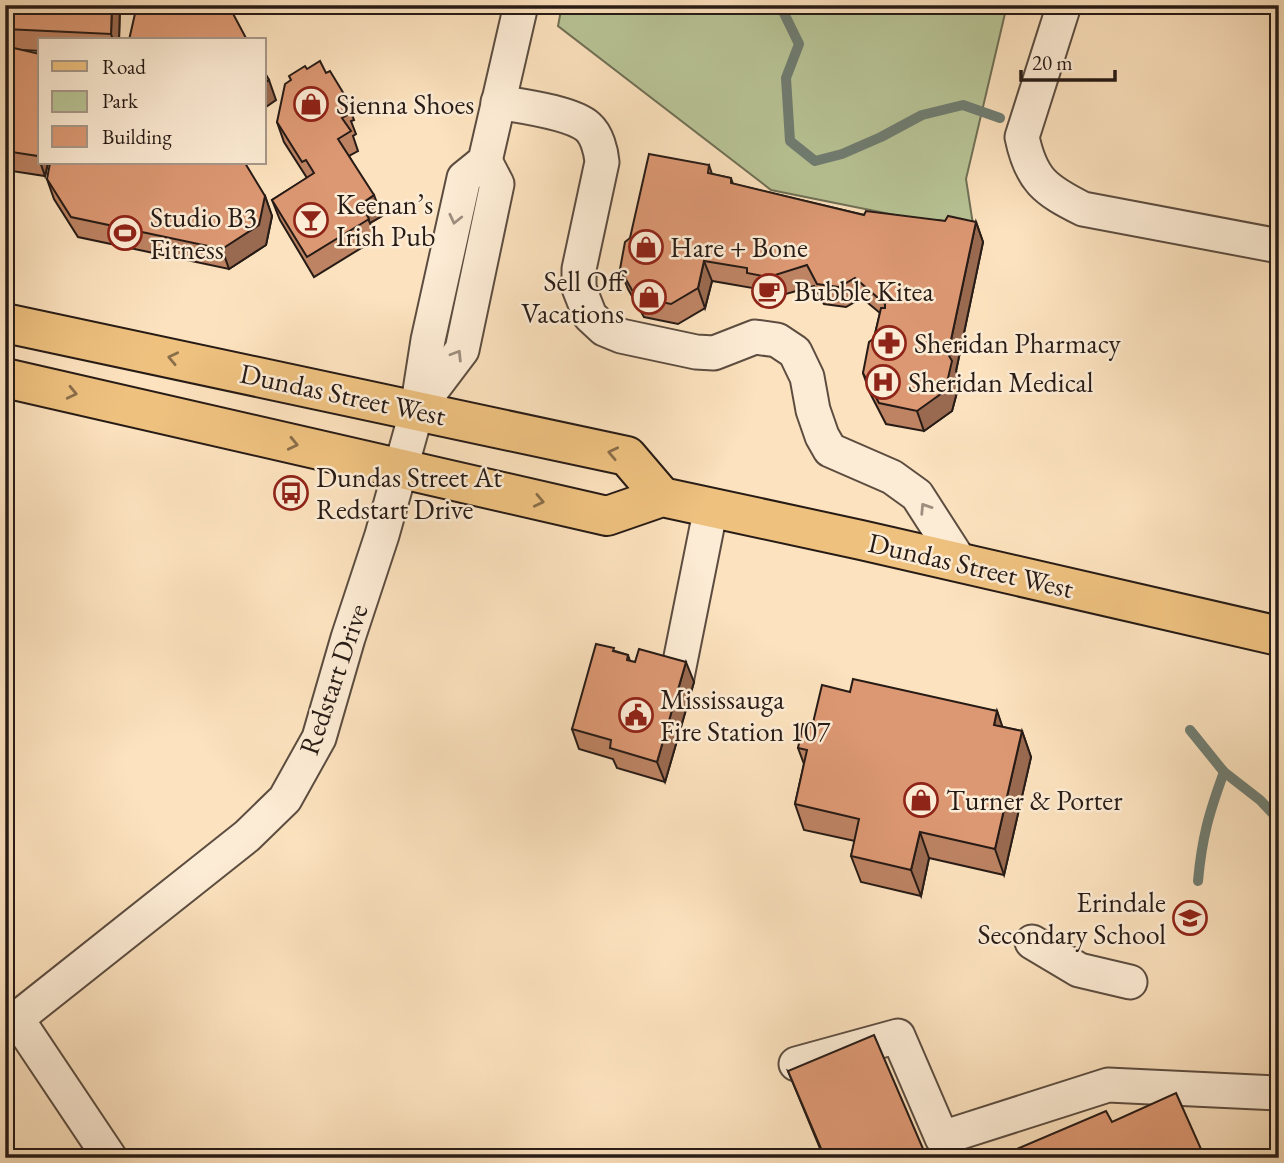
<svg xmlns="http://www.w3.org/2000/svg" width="1284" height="1163" font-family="'EB Garamond',serif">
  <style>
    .green { fill: #b8c496; stroke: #707056; stroke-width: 2 }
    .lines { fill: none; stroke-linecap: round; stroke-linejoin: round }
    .stream { stroke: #6f7d72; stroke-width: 10 }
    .minor-casing { stroke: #5c4d40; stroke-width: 37 }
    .major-casing { stroke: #271b16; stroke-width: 42 }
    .minor { stroke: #fdecd5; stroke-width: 33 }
    .major { stroke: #eec17f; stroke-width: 38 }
    .wall { fill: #bd8363; stroke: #271b16; stroke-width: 2 }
    .shaded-wall { fill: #9a6a50; stroke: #271b16; stroke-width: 2 }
    .building { fill: #dc9873; stroke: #271b16; stroke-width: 2 }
    .oneway { stroke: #9d8e7f }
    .oneway2 { stroke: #8a6e4a }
    .labels { text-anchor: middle; stroke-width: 5; stroke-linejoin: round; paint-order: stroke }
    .poi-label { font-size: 28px; fill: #271b16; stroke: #fdecd5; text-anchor: start }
    .street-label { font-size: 28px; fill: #271b16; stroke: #fdecd5 }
  </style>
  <rect width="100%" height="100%" fill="#fce2be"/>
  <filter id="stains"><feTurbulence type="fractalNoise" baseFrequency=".00286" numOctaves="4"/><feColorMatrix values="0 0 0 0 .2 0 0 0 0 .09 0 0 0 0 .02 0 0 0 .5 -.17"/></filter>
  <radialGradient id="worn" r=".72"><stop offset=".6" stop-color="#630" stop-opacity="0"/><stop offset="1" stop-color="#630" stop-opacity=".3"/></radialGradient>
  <!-- green -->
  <path class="green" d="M562,5H1007L966,179L974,231L771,190L558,26Z"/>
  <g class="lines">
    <!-- stream -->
    <g class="stream">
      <path d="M780,5L799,44L786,78L790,141L815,161L842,154L881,137L922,115L963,105L1000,118"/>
      <path d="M1190,730L1224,772L1260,800L1279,820"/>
      <path d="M1198,881C1202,837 1209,813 1224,772"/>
    </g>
    <!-- minor casing -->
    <g class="minor-casing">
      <g id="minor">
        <path d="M1064,5L1022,137C1031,180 1045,190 1083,209L1279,246"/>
        <path d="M498,102C520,106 571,112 588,127C597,135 601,151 602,162L579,269V288L590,316L604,329L621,336L696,352L714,353L755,337L777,340L795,352L807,377L813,410L822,436L830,450L892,477L917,495L962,565"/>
        <path d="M419,407L462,350L497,184L485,161"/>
        <path d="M677,677L711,507"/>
        <path d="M1032,942L1079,970L1130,982"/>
        <path d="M17,1019L110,1158"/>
        <path d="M5,1028L247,836L285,799L319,738L348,638L382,535L417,410L428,340L464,178L485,161L521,5"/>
        <path d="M796,1064L898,1036L942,1138L1108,1085L1279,1093"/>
      </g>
    </g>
    <!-- major casing -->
    <g class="major-casing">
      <g id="major">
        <path d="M5,323L627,456L662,497"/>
        <path d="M5,378L607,516L662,497L861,540L1279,636"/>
      </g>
    </g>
    <!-- minor -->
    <use href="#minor" class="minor"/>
    <!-- major -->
    <use href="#major" class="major"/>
  </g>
  <!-- wall -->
  <g class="wall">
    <path d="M5,5H120L119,40H40V51L24,50L40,163H48L45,176L5,170Z"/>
    <path d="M307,69L326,73L347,99L354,120L351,121L356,134L353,136L358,151L349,156L382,216L370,223L376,239L314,277L280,220L272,200L307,178L284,142L277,122Z"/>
    <path d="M709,165L712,174L731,178L733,184L864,215L945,221L976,222L983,242L956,371L960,381L952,411L924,431L886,424L870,393L863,373L876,337L875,334L880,313L862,298L846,307L824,304L814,286L782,295L781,298L754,293L753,288L712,281L705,308L678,324L644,317L628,289L620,269Z"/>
    <path d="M47,179L265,196L272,216L266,245L229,269L78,237L54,199Z"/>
    <path d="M615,651L628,655L630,661L694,682L665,782L617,768L613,759L579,749L572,729Z"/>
    <path d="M850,692L997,711L1002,727L1022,731L1031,757L1004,875L929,858L921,896L861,882L851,856L855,841L804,830L795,804L804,764L798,748L812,727Z"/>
    <path d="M788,1071L927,1158H824Z"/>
  </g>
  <!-- shaded-wall -->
  <g class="shaded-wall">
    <path d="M112,5H120L119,40H113L111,34Z"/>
    <path d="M269,80L276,100L266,107L264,125V83Z"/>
    <path d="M40,144V163H48L45,176L38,156Z"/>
    <path d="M374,195L382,216L370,223L361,204Z"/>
    <path d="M265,196L272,216L266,245L229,269L222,249Z"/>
    <path d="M976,222L983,242L956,371L960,381L952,411L924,431L917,411L948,354Z"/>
    <path d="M704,261L712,281L705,308L698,288Z"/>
    <path d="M775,275L782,295L781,298L774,278Z"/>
    <path d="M686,662L694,682L665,782L657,762Z"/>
    <path d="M997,711L1006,737L994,725Z"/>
    <path d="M1022,731L1031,757L1004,875L995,849Z"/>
    <path d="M920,832L929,858L921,896L911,870Z"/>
  </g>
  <!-- building -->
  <g class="building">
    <path d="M5,5H112L111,34L5,29Z"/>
    <path d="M137,5H211L225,8L227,10L230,8L247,40H129Z"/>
    <path d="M5,46L40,54V144L38,156L5,151Z"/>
    <path d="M320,61L326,73L330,71L347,99L343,102L349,114L342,118L351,131L338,139L374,195L361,204L369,219L307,257L272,200L314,173L306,160L302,162L277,122L285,84L291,80L289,76L305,66L307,69Z"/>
    <path d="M264,71L269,80L264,83Z"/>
    <path d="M649,154L709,165L708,173L731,178V183L864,215L866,211L945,221L948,216L976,222L948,354L952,361L945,391L917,411L879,403L863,373L869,342L878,335L875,334L881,308H885V304L855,278L839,287L817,284L807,265L775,275L774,278L747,273V268L704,261L698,288L671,304L636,297L620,269L625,242L630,238Z"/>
    <path d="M50,163H245L265,196L259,225L222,249L71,217L47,179Z"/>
    <path d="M596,644L614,648L613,651L628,655L627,660L635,662L639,649L686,662L657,762L610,748L611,740L572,729Z"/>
    <path d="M853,679L997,711L994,725L1022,731L995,849L920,832L911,870L851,856L859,819L795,804L807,750L798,748L803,724L812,727L822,685L850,692Z"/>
    <path d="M874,1035L927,1158H825L788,1071Z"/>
    <path d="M1176,1093L1205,1158H996L1106,1111L1112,1122Z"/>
  </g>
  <!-- one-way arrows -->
  <defs><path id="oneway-chevron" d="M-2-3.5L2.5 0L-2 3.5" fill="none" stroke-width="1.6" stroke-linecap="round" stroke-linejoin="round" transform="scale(1.75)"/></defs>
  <g class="oneway">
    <use href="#oneway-chevron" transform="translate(455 219) rotate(103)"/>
    <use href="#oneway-chevron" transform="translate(457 355) rotate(-58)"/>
    <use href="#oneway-chevron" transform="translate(925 508) rotate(-123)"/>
  </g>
  <g class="oneway2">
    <use href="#oneway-chevron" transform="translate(173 358) rotate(-168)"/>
    <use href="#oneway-chevron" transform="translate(72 393) rotate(13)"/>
    <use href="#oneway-chevron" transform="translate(293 444) rotate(13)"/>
    <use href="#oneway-chevron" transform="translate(613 453) rotate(-168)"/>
    <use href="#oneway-chevron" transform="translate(539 501) rotate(12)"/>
  </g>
  <!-- icons -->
  <defs>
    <g id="shop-ring" transform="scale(1.75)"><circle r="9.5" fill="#fdecd5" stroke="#8f2418" stroke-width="1.5"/><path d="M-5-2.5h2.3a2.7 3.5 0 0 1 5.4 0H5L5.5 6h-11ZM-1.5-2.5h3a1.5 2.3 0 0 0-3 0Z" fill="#8f2418"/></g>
    <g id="bar-ring" transform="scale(1.75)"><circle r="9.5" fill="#fdecd5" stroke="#8f2418" stroke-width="1.5"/><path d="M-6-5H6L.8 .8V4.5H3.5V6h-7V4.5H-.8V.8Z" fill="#8f2418"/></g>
    <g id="stadium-ring" transform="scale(1.75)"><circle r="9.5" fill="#fdecd5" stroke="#8f2418" stroke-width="1.5"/><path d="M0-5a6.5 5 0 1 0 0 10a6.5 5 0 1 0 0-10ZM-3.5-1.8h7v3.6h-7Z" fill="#8f2418"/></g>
    <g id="cafe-ring" transform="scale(1.75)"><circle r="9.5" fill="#fdecd5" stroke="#8f2418" stroke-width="1.5"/><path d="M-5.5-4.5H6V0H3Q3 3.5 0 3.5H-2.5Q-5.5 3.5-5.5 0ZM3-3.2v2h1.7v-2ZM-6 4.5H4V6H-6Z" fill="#8f2418"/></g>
    <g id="pharmacy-ring" transform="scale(1.75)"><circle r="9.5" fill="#fdecd5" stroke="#8f2418" stroke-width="1.5"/><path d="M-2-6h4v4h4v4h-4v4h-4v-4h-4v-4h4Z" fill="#8f2418"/></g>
    <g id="hospital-ring" transform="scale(1.75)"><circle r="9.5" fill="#fdecd5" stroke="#8f2418" stroke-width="1.5"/><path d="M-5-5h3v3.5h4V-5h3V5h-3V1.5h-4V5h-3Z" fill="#8f2418"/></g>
    <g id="bus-ring" transform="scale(1.75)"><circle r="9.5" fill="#fdecd5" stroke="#8f2418" stroke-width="1.5"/><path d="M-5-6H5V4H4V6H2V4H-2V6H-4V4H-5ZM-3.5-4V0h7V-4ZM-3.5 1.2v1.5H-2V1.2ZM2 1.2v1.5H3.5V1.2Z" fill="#8f2418"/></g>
    <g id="civic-ring" transform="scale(1.75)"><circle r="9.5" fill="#fdecd5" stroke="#8f2418" stroke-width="1.5"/><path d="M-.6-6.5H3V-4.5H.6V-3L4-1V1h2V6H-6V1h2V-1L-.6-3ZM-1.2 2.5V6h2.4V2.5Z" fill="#8f2418"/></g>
    <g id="school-ring" transform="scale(1.75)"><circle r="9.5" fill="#fdecd5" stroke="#8f2418" stroke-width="1.5"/><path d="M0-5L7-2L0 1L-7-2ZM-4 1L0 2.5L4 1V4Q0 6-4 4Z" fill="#8f2418"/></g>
  </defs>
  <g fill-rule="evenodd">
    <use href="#shop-ring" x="311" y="104"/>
    <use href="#bar-ring" x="311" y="220"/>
    <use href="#stadium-ring" x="125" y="233"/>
    <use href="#shop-ring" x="646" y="247"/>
    <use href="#cafe-ring" x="769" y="291"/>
    <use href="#shop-ring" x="649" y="297"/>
    <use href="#pharmacy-ring" x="889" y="343"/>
    <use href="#hospital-ring" x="883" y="382"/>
    <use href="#bus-ring" x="291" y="493"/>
    <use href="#civic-ring" x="636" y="715"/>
    <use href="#shop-ring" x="921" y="800"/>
    <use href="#school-ring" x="1190" y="918"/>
  </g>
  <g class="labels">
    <!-- poi labels -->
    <g class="poi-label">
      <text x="336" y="114">Sienna Shoes</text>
      <text x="336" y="214">Keenan’s<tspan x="336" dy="32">Irish Pub</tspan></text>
      <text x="150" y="227">Studio B3<tspan x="150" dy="32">Fitness</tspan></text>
      <text x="670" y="257">Hare + Bone</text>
      <text x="624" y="291" text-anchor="end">Sell Off<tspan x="624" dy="32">Vacations</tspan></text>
      <text x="794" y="301">Bubble Kitea</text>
      <text x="914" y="353">Sheridan Pharmacy</text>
      <text x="908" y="392">Sheridan Medical</text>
      <text x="316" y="487">Dundas Street At<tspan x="316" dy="32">Redstart Drive</tspan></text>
      <text x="660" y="709">Mississauga<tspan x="660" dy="32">Fire Station 107</tspan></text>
      <text x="946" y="810">Turner &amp; Porter</text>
      <text x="1166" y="912" text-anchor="end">Erindale<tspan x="1166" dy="32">Secondary School</tspan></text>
    </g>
    <!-- street labels -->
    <g class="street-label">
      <text transform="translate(343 394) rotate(12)" y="10">Dundas Street West</text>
      <text transform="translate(971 565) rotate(13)" y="10">Dundas Street West</text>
      <text transform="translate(333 679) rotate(-71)" y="10">Redstart Drive</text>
    </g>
  </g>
  <!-- margin -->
  <rect width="1284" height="1163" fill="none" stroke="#fce2be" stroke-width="28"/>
  <rect x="7" y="7" width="1270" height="1149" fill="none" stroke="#271b16" stroke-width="3.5"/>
  <rect x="14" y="14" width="1256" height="1135" fill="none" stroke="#271b16" stroke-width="2"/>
  <!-- legend -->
  <rect x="38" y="38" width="228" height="126" fill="#fdecd5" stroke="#a79889" stroke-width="2"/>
  <rect x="52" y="61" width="35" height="10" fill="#eec17f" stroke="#a79889" stroke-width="2"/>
  <text x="102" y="74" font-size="21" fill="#271b16">Road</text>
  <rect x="52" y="91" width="35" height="21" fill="#b8c496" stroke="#a79889" stroke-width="2"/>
  <text x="102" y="108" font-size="21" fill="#271b16">Park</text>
  <rect x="52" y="126" width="35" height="21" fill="#dc9873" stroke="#a79889" stroke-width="2"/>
  <text x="102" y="144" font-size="21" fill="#271b16">Building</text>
  <!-- scale -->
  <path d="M1021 70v10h94v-10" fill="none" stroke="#271b16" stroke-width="3.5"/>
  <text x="1032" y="70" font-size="21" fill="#271b16" stroke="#fdecd5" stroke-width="5" paint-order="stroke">20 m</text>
  <rect width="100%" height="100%" filter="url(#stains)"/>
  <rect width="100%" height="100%" fill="url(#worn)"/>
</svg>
